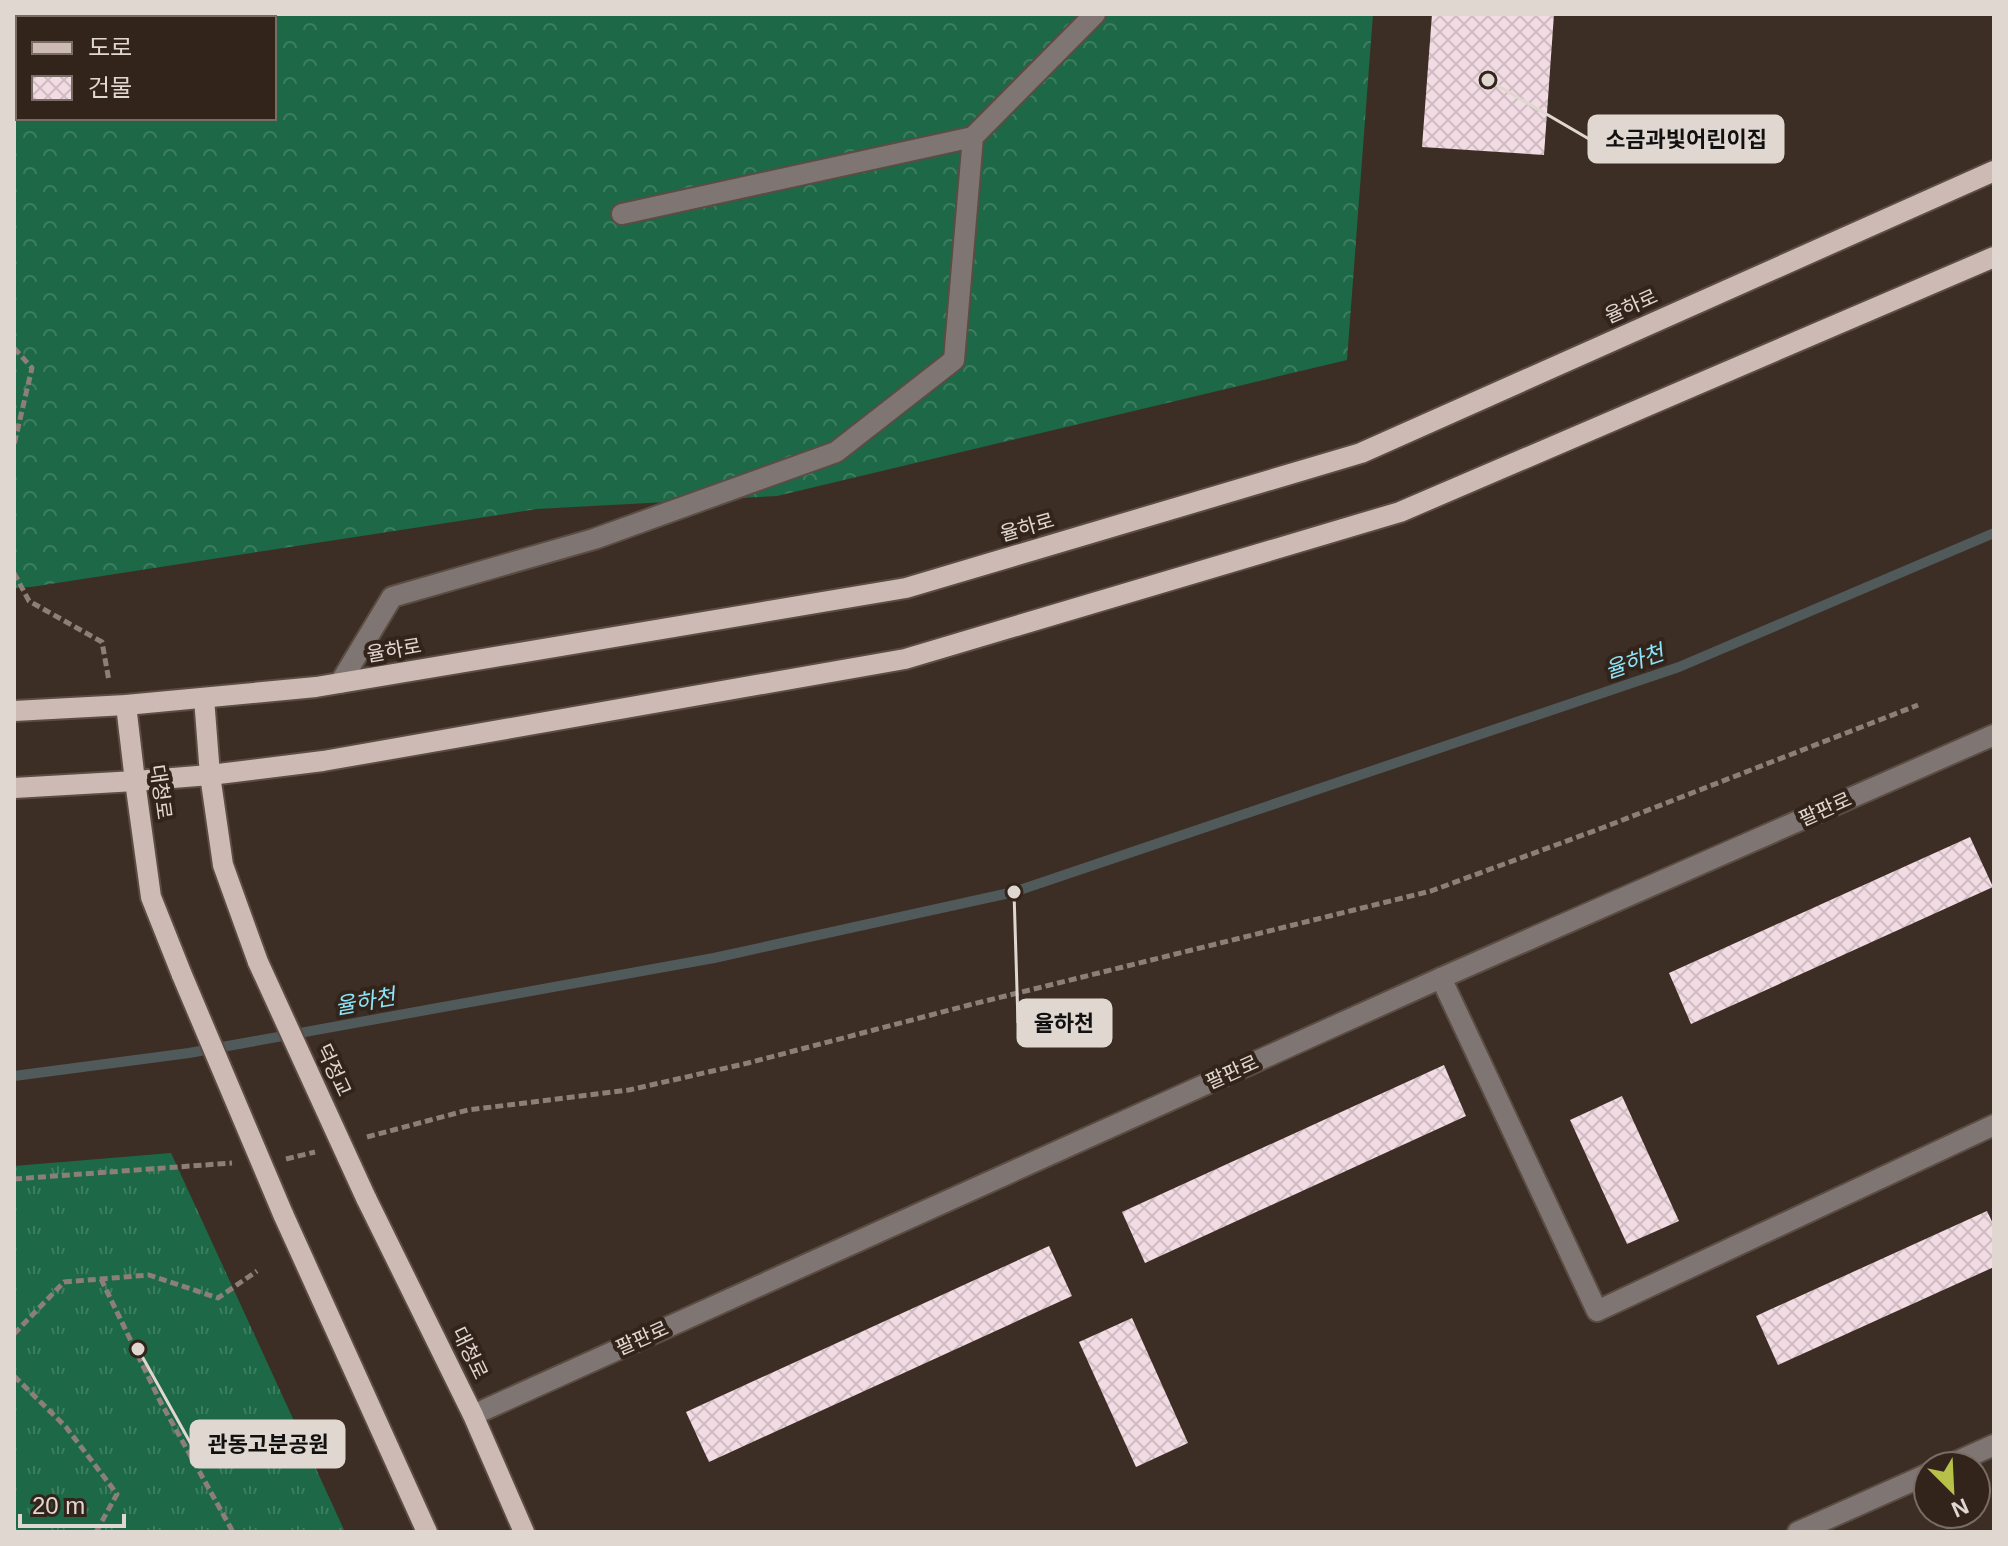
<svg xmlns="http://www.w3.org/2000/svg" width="2008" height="1546" font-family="Helvetica,'Noto Sans KR',sans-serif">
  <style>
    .grass { fill: url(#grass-tufts) }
    .forest { fill: url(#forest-crowns); fill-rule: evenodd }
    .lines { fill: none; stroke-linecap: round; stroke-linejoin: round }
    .stream { stroke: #515a5b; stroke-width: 10 }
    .building { fill: url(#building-cross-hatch) }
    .minor-casing { stroke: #5b4c44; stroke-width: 24 }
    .major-casing { stroke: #5b4c44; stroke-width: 24 }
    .path { stroke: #8c7f78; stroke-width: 5; stroke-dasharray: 8 4; stroke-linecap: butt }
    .minor { stroke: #7f7673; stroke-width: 20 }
    .major { stroke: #cdbab4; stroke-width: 20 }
    .major-bridge-casing { stroke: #5b4c44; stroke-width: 24; stroke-linecap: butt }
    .major-bridge { stroke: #cdbab4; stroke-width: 20 }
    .labels { text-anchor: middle; stroke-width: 8; stroke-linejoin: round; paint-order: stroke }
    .street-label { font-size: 20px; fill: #e1d7d1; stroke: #33241b }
    .water-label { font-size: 22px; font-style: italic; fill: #8ce5f9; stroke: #33241b }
    .leader { fill: none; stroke: #e1d7d1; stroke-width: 3 }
    .callout-dot { fill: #e1d7d1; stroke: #33241b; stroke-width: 3 }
    .callout { fill: #e1d7d1; stroke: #e1d7d1; stroke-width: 3 }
    .callout-label { font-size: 22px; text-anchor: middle; font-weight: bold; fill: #111 }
  </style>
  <defs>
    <pattern id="grass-tufts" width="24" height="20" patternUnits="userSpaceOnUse" patternTransform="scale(2)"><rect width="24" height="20" fill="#1c6847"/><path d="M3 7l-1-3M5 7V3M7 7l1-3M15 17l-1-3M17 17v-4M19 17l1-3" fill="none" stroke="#3d7d60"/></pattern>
    <pattern id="forest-crowns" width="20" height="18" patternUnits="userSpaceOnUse" patternTransform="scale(2)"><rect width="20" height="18" fill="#1c6847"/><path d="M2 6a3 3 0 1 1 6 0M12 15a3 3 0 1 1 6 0" fill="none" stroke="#3d7d60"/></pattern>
    <pattern id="building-cross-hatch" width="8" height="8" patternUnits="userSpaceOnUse" patternTransform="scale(2)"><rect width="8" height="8" fill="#f2dbe3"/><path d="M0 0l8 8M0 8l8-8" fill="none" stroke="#cfbcc2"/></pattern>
  </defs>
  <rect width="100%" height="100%" fill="#3d2e25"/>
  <!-- grass -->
  <path class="grass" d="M171,1153L345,1532H14V1166Z"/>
  <!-- forest -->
  <path class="forest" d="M14,14H1373L1347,360L777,496L537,509L31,587L14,588ZM18,18H274V118H18Z"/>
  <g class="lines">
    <!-- stream -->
    <path class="stream" d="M14,1076L189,1053L714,958L1014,892L1679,667L1994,533"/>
  </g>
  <!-- building -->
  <g class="building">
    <path d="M1432,14H1554L1544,155L1422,147Z"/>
    <path d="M1970,837L1993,887L1691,1024L1669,973Z"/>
    <path d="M1444,1065L1466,1116L1145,1263L1122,1212Z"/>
    <path d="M1622,1096L1679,1221L1627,1244L1570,1120Z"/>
    <path d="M1987,1211L1994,1226V1267L1778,1365L1756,1316Z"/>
    <path d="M1049,1246L1072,1296L709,1462L686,1412Z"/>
    <path d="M1132,1318L1188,1443L1136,1467L1079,1342Z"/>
  </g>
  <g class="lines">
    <!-- minor casing -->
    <g class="minor-casing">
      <g id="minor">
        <path d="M622,214L973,137"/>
        <path d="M340,683L392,597L594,539L836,452L954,360L973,137L1095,14"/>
        <path d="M1441,978L1597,1311L1994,1125"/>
        <path d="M473,1415L1441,978L1994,735"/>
        <path d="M1947,1466L1994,1445"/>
        <path d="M1798,1532L1928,1474"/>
      </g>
    </g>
    <!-- major casing -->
    <g class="major-casing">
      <g id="major">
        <path d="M204,698L210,775L223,865L258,962"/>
        <path d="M126,705L135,781L151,897L182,975"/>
        <path d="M14,711L126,705L316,687L906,588L1361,453L1994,171"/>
        <path d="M14,788L135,781L210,775L323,761L905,659L1400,512L1994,257"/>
        <path d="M366,1198L473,1415L524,1532"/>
        <path d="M283,1214L427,1532"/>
      </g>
    </g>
    <!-- path -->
    <g class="path">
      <path d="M14,348L32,368L14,445"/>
      <path d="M14,573L29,601L102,642L109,681"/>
      <path d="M367,1137L468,1110L629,1090L748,1063L969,1005L1431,891L1602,828L1918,705"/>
      <path d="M286,1159L315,1152"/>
      <path d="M14,1179L232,1163"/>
      <path d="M101,1279L160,1401L233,1532"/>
      <path d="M14,1334L64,1282L149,1275L218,1298L257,1271"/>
      <path d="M14,1376L66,1427L117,1494L96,1532"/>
    </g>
    <!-- minor -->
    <use href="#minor" class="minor"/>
    <!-- major -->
    <use href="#major" class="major"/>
    <!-- major-bridge casing -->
    <g class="major-bridge-casing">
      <g id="major-bridge">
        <path d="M258,962L366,1198"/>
        <path d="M182,975L283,1214"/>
      </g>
    </g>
    <!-- major-bridge -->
    <use href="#major-bridge" class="major-bridge"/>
  </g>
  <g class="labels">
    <!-- street labels -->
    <g class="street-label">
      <text transform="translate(1631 306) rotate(-24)" y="7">율하로</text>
      <text transform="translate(1027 527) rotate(-16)" y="7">율하로</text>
      <text transform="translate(394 650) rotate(-10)" y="7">율하로</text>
      <text transform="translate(161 792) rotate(82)" y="7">대청로</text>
      <text transform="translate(1825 809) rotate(-24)" y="7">팔판로</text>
      <text transform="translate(334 1070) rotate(65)" y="7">덕정교</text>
      <text transform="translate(1232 1072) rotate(-24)" y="7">팔판로</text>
      <text transform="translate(642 1338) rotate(-24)" y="7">팔판로</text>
      <text transform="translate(470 1353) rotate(64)" y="7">대청로</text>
    </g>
    <!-- water labels -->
    <g class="water-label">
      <text transform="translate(1634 661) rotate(-19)" y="8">율하천</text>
      <text transform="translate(365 1001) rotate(-10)" y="8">율하천</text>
    </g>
  </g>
  <!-- callouts -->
  <path class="leader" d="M1488 80L1589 139M1014 892L1018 1023M138 1349L191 1444"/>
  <g class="callout-dot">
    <circle cx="1488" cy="80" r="8"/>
    <circle cx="1014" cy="892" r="8"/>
    <circle cx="138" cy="1349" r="8"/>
  </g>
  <g class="callout">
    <rect x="1589" y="116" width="194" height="46" rx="8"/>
    <rect x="1018" y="1000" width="93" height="46" rx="8"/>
    <rect x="191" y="1421" width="153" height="46" rx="8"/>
  </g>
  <g class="callout-label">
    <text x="1686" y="147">소금과빛어린이집</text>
    <text x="1064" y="1031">율하천</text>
    <text x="268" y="1452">관동고분공원</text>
  </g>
  <!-- border -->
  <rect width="2008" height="1546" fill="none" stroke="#e1d7d1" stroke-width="32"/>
  <!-- legend -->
  <rect x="16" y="16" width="260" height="104" fill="#33241b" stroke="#796c64" stroke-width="2"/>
  <rect x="32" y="42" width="40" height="12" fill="#cdbab4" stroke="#796c64" stroke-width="2"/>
  <text x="88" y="56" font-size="24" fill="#e1d7d1">도로</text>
  <rect x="32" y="76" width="40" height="24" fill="url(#building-cross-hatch)" stroke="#796c64" stroke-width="2"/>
  <text x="88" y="96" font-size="24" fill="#e1d7d1">건물</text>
  <!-- north arrow -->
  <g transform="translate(1952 1490) rotate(156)"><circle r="38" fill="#33241b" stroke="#796c64" stroke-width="2"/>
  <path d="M0-6L14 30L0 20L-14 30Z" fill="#b8c147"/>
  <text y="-12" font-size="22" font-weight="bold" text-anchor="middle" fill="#e1d7d1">N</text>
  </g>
  <!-- scale -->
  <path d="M20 1514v12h104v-12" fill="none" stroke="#e1d7d1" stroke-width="4"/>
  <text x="32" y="1514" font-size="24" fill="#e1d7d1" stroke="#33241b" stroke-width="6" paint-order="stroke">20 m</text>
</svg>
